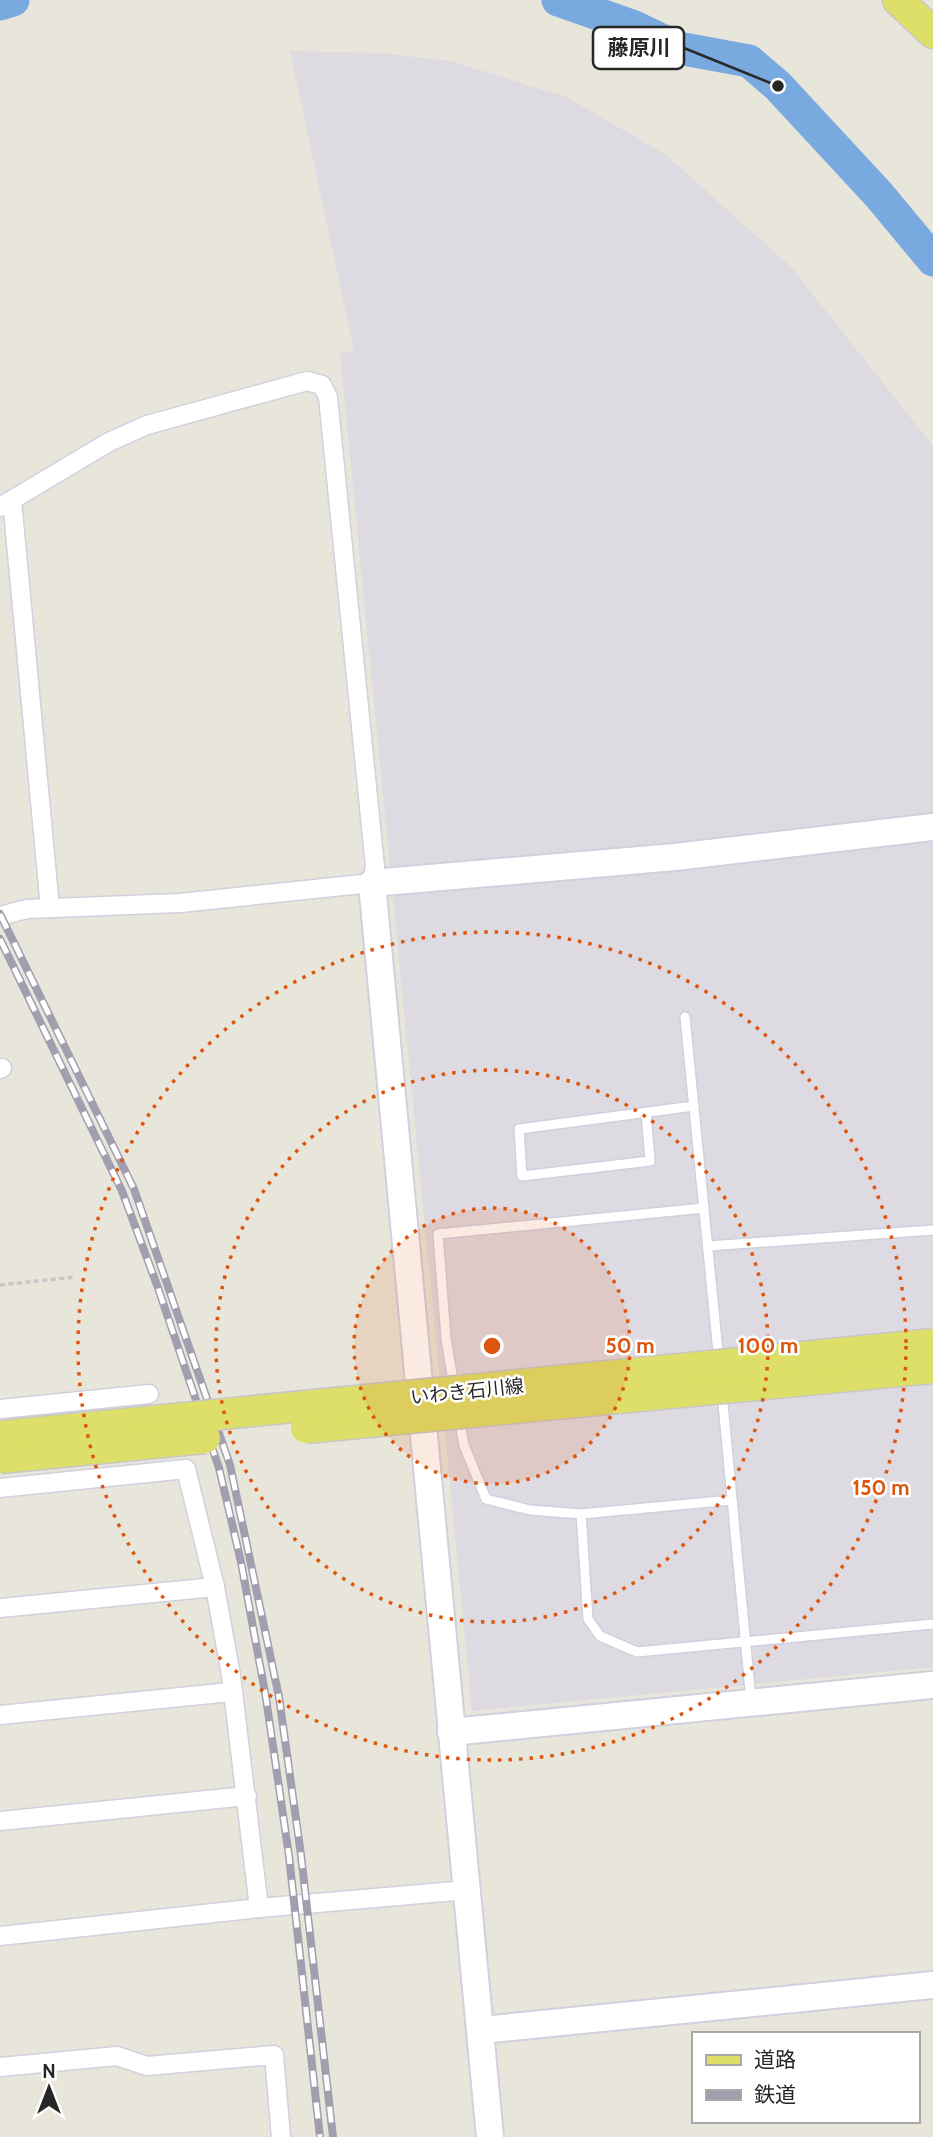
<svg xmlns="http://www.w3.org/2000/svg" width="933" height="2137" font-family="Cabin,'Noto Sans JP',sans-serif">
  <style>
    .industrial { fill: #dedae1 }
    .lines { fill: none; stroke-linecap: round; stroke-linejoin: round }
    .river { stroke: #78aadf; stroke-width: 33 }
    .lane-casing { stroke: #d1d0df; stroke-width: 12 }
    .street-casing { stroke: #d1d0df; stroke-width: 21 }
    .secondary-casing { stroke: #d1d0df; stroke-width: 30 }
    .primary-casing { stroke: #c7c7c7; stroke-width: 33 }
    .path { stroke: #c7c7c7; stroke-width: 3.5; stroke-dasharray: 5 3.5; stroke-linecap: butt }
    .lane { stroke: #fff; stroke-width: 9 }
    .street { stroke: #fff; stroke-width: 18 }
    .secondary { stroke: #fff; stroke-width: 26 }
    .primary { stroke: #dddf68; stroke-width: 30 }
    .rail-casing { stroke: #a09eaf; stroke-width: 8 }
    .rail { stroke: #fff; stroke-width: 5; stroke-dasharray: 16; stroke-linecap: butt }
    .primary-bridge-casing { stroke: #c7c7c7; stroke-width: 33; stroke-linecap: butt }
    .primary-bridge { stroke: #dddf68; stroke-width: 30 }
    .ring { fill: none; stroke: #de560d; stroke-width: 3.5; stroke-dasharray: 3.5 7 }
    .labels { text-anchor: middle; stroke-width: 5; stroke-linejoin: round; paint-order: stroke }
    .street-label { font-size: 19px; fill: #272727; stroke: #fff }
    .centre { fill: #de560d; stroke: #fff; stroke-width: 3.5 }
    .ring-label { font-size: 21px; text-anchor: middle; font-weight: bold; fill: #de560d; stroke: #fff; stroke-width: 5; stroke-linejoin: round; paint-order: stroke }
    .leader { fill: none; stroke: #272727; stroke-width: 2.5 }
    .callout-dot { fill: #272727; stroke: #fff; stroke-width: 2.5 }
    .callout { fill: #fff; stroke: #272727; stroke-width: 2.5 }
    .callout-label { font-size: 21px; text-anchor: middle; font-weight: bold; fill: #272727 }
  </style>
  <rect width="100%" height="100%" fill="#e8e6da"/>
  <!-- industrial -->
  <path class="industrial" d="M290,51L381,53L450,61L566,97L665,154L792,268L933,446V1667L472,1711L340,353L354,351Z"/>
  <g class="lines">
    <!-- river -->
    <g class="river">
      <path d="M558,0L632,26L678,48L749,61L778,86L879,195L933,260"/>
      <path d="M0,4L13,0"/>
    </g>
    <!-- lane casing -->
    <g class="lane-casing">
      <g id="lane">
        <path d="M685,1017L719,1362"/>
        <path d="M646,1112L650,1161L522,1176L519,1129L694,1106"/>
        <path d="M708,1246L933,1230"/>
        <path d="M454,1387L446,1338L438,1234L704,1208"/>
        <path d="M722,1393L751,1700"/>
        <path d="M459,1418L464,1445L486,1499L530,1510L581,1514L732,1500"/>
        <path d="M581,1514L588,1619L600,1636L637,1652L933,1624"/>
      </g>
    </g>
    <!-- street casing -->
    <g class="street-casing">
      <g id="street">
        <path d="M12,500L50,908"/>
        <path d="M0,507L109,442L147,425L307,381L322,385L328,397L375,867L372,883L180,903L27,909L0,916"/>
        <path d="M0,1069L2,1068"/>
        <path d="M0,1409L149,1394"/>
        <path d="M0,1488L186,1469L215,1587L231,1675L259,1908"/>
        <path d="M0,1608L215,1587"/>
        <path d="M0,1715L231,1692"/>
        <path d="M0,1821L247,1796"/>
        <path d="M0,1936L259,1908L467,1890"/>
        <path d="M0,2067L117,2056L147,2066L274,2055L281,2137"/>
      </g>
    </g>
    <!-- secondary casing -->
    <g class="secondary-casing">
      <g id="secondary">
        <path d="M451,1732L933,1685"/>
        <path d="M482,2030L933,1985"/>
        <path d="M490,2137L372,883L675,857L933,827"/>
      </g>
    </g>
    <!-- primary casing -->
    <g class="primary-casing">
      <path id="primary" d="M898,0L933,33"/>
    </g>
    <!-- path -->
    <path class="path" d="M0,1285L75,1277"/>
    <!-- lane -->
    <use href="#lane" class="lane"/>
    <!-- street -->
    <use href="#street" class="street"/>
    <!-- secondary -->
    <use href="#secondary" class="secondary"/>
    <!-- primary -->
    <use href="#primary" class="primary"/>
    <!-- rail casing -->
    <g class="rail-casing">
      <g id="rail">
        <path d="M0,914L134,1189L230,1465L279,1697L301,1855L333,2137"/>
        <path d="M0,939L122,1191L157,1285L219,1468L241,1562L266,1698L289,1856L320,2137"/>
      </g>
    </g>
    <!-- rail -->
    <use href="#rail" class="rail"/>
    <!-- primary-bridge casing -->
    <g class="primary-bridge-casing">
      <g id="primary-bridge">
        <path d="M306,1428L933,1368"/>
        <path d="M0,1436L933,1344"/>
        <path d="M0,1458L205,1438"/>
      </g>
    </g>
    <!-- primary-bridge -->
    <use href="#primary-bridge" class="primary-bridge"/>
  </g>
  <!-- distance rings -->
  <circle cx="492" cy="1346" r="138" fill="#de560d" fill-opacity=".12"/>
  <g class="ring">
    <circle cx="492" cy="1346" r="138"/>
    <circle cx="492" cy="1346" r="276"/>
    <circle cx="492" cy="1346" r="414"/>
  </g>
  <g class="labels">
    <!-- street labels -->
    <g class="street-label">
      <text transform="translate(467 1391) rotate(-6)" y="7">いわき石川線</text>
    </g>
  </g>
  <circle cx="492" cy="1346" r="10" class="centre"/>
  <g class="ring-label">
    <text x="630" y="1353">50 m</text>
    <text x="768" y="1353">100 m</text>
    <text x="881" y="1495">150 m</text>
  </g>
  <!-- callouts -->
  <path class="leader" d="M778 86L684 48"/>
  <circle class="callout-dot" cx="778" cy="86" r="7"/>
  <rect class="callout" x="593" y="27" width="91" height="42" rx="7"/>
  <g class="callout-label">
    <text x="639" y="55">藤原川</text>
  </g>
  <!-- legend -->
  <rect x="692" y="2032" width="228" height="91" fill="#ffffff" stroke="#a9a9a9" stroke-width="2"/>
  <rect x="706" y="2055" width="35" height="10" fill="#dddf68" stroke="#a9a9a9" stroke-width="2"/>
  <text x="754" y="2067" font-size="21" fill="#272727">道路</text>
  <rect x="706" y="2090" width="35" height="10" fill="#a09eaf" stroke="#a9a9a9" stroke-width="2"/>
  <text x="754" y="2102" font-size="21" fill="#272727">鉄道</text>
  <!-- north arrow -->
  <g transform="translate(49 2088)" stroke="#ffffff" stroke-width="5" paint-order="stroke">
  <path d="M0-5L12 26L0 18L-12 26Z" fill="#272727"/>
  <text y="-10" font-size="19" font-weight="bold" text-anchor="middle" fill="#272727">N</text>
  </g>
</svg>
